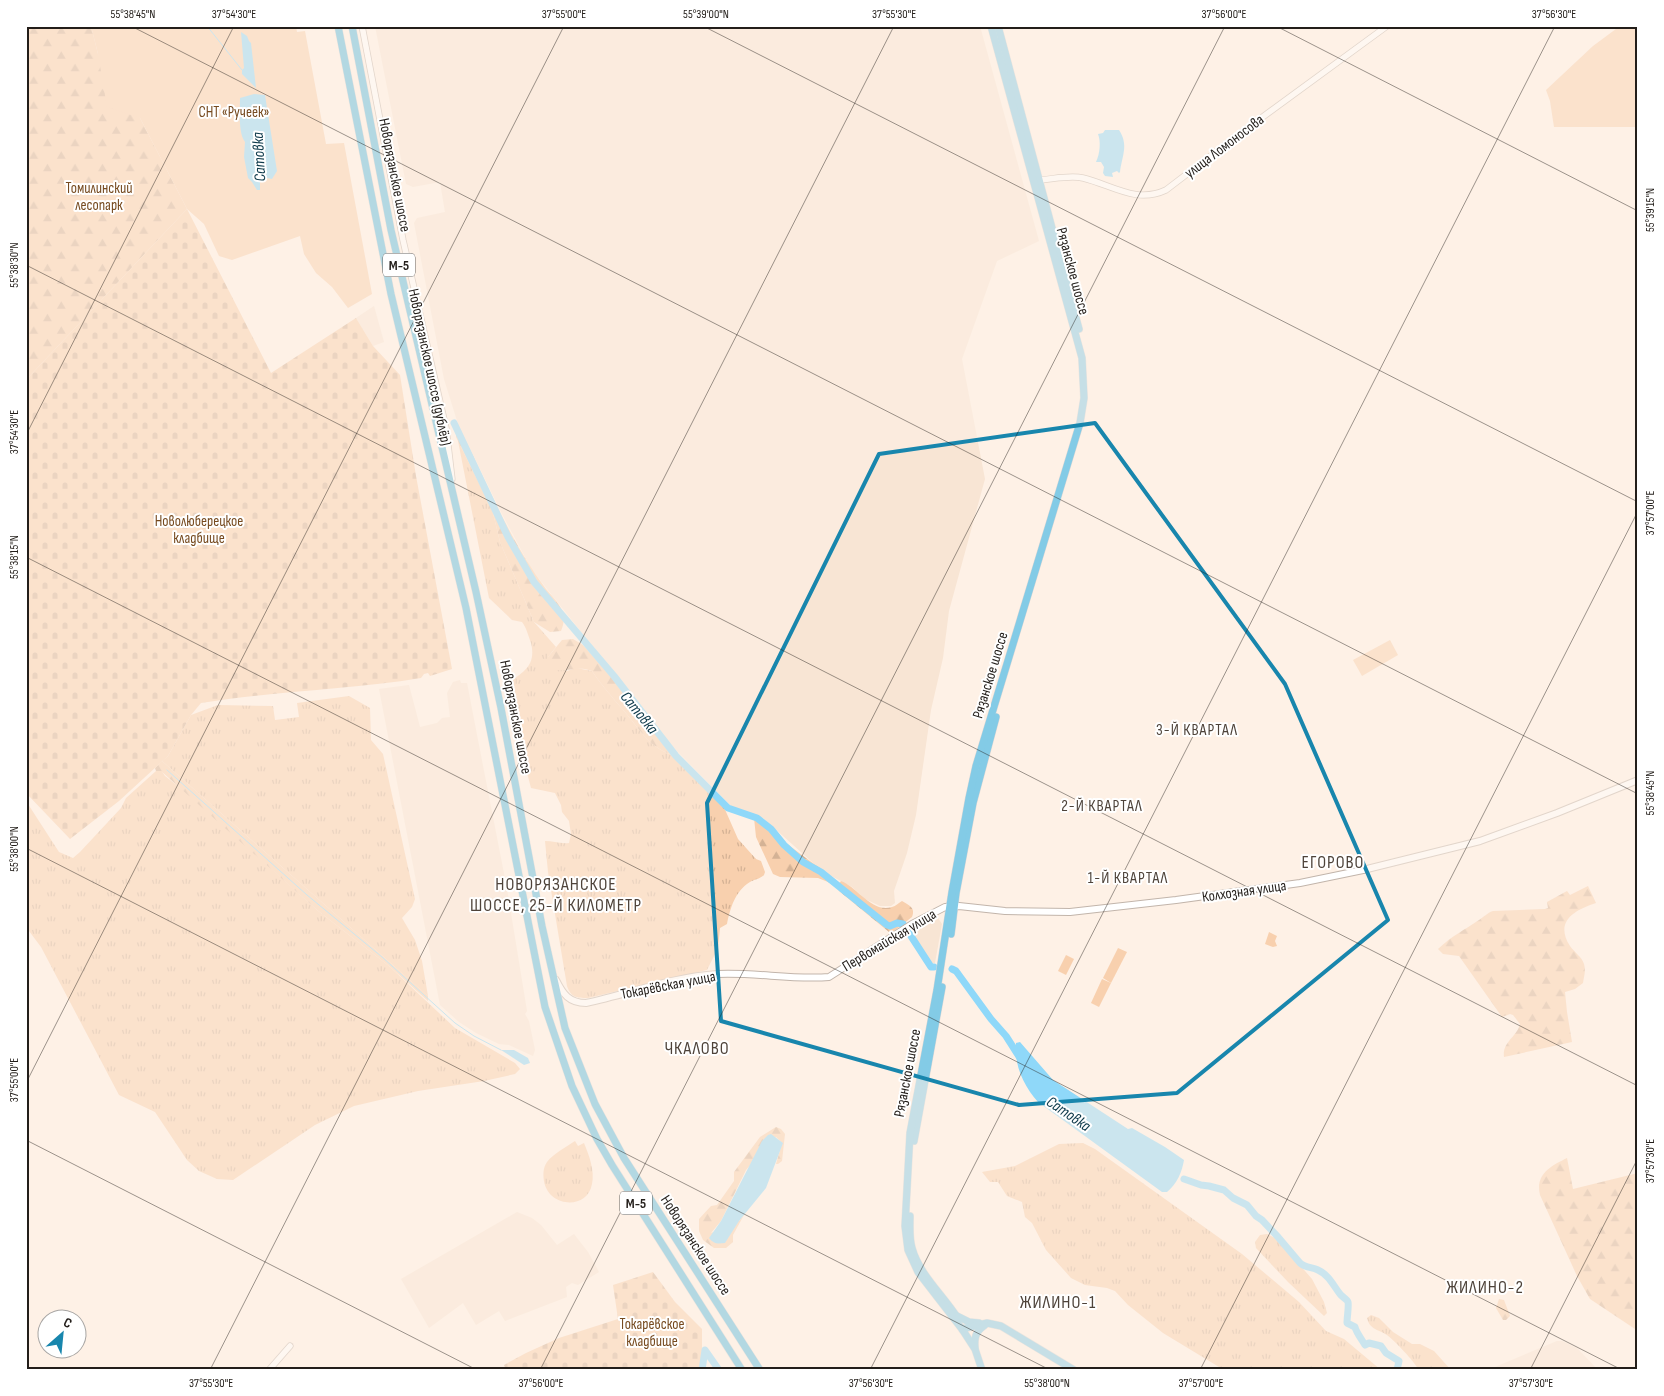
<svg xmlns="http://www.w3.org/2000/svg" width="1664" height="1396" font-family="'Sofia Sans Condensed',sans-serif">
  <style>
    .built { fill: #f8e5d4 }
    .grass { fill: url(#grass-tufts) }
    .forest { fill: url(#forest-firs) }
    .cemetery { fill: url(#cemetery-stones) }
    .green { fill: #f8d0ae }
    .water { fill: #8fd8f9 }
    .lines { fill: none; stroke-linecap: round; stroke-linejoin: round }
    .stream { stroke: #8fd8f9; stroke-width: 1 }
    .river { stroke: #8fd8f9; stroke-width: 7 }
    .tertiary-casing { stroke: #c2b5ab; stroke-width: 7 }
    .secondary-casing { stroke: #c2b5ab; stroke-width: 8 }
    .primary-casing { stroke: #d7d6d6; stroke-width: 8 }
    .trunk-casing { stroke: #d7d6d6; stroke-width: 8 }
    .tertiary { stroke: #fff; stroke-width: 5.5 }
    .secondary { stroke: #fff; stroke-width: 6 }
    .primary { stroke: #83cbe6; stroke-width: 7 }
    .trunk { stroke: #5abade; stroke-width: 7 }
    .marked { fill: none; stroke: #1886ad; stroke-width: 4; stroke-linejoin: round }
    .ticks { fill: none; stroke: #231e1a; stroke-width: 1; stroke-opacity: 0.45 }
    .labels { text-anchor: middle; stroke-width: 4; stroke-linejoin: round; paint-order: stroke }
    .shield { fill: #fff; stroke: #65625f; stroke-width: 1 }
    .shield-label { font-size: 14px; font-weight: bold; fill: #231e1a }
    .park-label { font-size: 15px; fill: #764a1f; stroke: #fff }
    .street-label { font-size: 15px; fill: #231e1a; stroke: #fff }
    .water-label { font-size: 16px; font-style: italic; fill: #0e3a4b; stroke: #fff }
    .neighbourhood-label { font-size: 16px; letter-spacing: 1px; fill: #4e433a; stroke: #fff }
    .quarter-label { font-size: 18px; letter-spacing: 1px; fill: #4e433a; stroke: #fff }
    .neatline { fill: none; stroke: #231e1a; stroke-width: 2 }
    .ticks-label { font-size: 12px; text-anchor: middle; fill: #231e1a }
  </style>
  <defs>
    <pattern id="grass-tufts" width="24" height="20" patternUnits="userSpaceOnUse" patternTransform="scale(1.25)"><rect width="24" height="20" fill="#f8d0ae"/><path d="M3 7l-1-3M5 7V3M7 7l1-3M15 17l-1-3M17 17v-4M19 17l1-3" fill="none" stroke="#d4b295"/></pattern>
    <pattern id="forest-firs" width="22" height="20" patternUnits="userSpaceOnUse" patternTransform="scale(1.25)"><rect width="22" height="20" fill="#f8d0ae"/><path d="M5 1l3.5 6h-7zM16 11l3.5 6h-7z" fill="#d4b295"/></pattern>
    <pattern id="cemetery-stones" width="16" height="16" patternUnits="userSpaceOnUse" patternTransform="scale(1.25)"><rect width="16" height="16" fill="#f8d0ae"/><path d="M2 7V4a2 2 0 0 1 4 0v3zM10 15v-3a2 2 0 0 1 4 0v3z" fill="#d4b295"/></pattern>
  </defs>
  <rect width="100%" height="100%" fill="#fef1e6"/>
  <!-- built -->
  <g class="built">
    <path d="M375,26H980L1039,241L997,261L962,359L985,479L949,611L943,658L931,710L916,815L907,853L894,891L895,903L891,906H880L865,899L852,887L822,871L763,818L732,807L670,744L532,570L502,514L458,424L444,379L414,223L417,218L445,212L440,182L413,187L406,184Z"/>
    <path d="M374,306L384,342L373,346L356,318Z"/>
    <path d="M460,680L461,683H467L478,740L507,889L527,1011L525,1014L529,1021L535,1050L533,1056L509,1045L499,1044L476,1033L459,1022L440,1005L379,689L409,685L420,727L437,723L442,718L450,717L447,693L453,682Z"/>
    <path d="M936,915L942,924L935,963H931L910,931Z"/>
    <path d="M517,1212L532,1218L541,1225L557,1245L574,1234L588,1252L599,1272L578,1285L572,1283L566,1287L567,1297L505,1321L499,1311L476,1325L463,1303L429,1328L401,1279Z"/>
    <path d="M1557,1341H1562L1577,1348L1598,1370H1488Z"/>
  </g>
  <!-- grass -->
  <g class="grass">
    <path d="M458,441L492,509L500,542L534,622L556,647L548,657L567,671L576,668L592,671C602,686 613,698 624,711C638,727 649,747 670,754L723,805L738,839L756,859L761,861L765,872L764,875C760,879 755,879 750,882C735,891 730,909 727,924L720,928L718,948L707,970L588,998C576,998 571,997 567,986L548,872L545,841C553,841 560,844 569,843L571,834L569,821L562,812L561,805L555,793L531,788L504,685C521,674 537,667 531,643C528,635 527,629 522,622L512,620L489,598Z"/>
    <path d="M349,696L370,708L371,740L383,754L415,899L412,907L402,918L415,940L422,961L428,996L162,761L168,756L191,715L218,705L273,706L275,720L299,717L297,703Z"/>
    <path d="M161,770L165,776L192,797L317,910L389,966L455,1028L515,1063L520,1069L515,1074L484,1081L418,1091L354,1106L315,1125L233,1180L217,1179L199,1171L187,1160L155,1112L119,1095L41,947L26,927V801L59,852L73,858L80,852L121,808L126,798L156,771Z"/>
    <path d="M575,1141L578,1146L584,1143C589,1155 595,1171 592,1184C587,1211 548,1207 544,1181C543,1174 543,1168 547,1162C553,1154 566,1147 575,1141Z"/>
    <path d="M1083,1143L1095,1149L1242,1254L1299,1302L1326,1331L1344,1339L1381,1370H1224L1163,1333L1128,1305L1115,1291L1107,1288L1085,1285L1071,1278L1046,1250L1032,1223L1025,1217L1022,1202L1007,1196L998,1182H990L982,1172L1015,1166L1059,1144Z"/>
    <path d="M1267,1234L1277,1239L1312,1279L1324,1302L1327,1313L1324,1316L1288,1282L1256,1248L1255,1242L1260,1235Z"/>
    <path d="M1371,1315L1379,1318L1393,1332L1412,1344H1420L1434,1351L1451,1370H1419C1413,1360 1396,1342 1387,1335C1378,1329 1370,1330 1367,1318Z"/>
  </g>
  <!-- forest -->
  <g class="forest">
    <path d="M26,26H91L98,54L140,118L187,209L26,380Z"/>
    <path d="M458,424C485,479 509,540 546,589C558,603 569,612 561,631L550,632L534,622L500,542L492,509L456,437V426Z"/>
    <path d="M573,639L583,645L610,675L668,747L670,754C649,747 638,727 624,711C613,698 602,686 592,671C574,664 562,677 545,665L548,657L562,640Z"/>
    <path d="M162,761L428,996V1001L389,966L317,910L161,771H156L155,768Z"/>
    <path d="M754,818L761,819L787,844L833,878L835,881L833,884L818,878L780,877L773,874L756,837Z"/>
    <path d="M841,881C856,886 873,914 892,907C896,906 898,903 902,901C909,905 916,908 912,917L894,931L889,932L839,891L837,886Z"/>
    <path d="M1588,886L1596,903C1575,910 1554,921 1570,946C1574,952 1582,957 1584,964C1586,971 1584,976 1583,983L1575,989L1565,992L1567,1012L1572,1042L1504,1057C1502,1042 1517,1037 1520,1024L1513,1015L1510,1014L1502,1017L1459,956L1443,954L1438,949C1453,935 1463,931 1479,920C1484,917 1487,913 1493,911L1545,909L1548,908L1547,902L1567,891L1570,895Z"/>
    <path d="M776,1127L781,1129L785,1134L782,1161L778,1164H776L782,1143L776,1137L746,1170L721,1221L711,1233L739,1221L744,1215L733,1235V1242L726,1248H714L703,1240L699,1231V1219L711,1206L717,1205L734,1181V1172L760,1137Z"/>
    <path d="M1567,1158L1573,1189L1638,1173V1331L1590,1299L1577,1276L1540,1195C1535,1174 1551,1166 1567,1158Z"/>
    <path d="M1499,1299L1504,1300L1510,1316L1506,1320H1503L1496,1308Z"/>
  </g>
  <!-- cemetery -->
  <g class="cemetery">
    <path d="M187,209L271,373L356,318L373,346L400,375L416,476L452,669L430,676L428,673L424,674L421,678C348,690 274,691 201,703L191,715L168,756L119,801L70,839L26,793V380Z"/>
    <path d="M653,1272L675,1302L702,1329V1361L701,1370H506L504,1365L526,1353L559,1338L618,1319L613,1285Z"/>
  </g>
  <!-- green -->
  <g class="green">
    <path d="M91,26H296L297,32L305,31L326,144L344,143L372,294L348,308L332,287L316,273L304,254L300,236L232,260L219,256L204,224L187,209L140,118L107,107L98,54Z"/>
    <path d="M1620,26H1638V127H1554L1550,101L1546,90L1593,46Z"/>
    <path d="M1390,640L1398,655L1362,676L1353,660Z"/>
    <path d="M1269,932L1277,936L1275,941L1277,946L1273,947L1265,944Z"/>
    <path d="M1118,948L1127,952L1111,983L1103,978Z"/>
    <path d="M1066,955L1074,959L1066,975L1058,971Z"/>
    <path d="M1102,979L1111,983L1099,1007L1091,1003Z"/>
  </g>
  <!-- water -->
  <g class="water">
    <path d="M241,32L247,36L249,41L251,43L256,88L242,74V70L244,68Z"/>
    <path d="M254,94L265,95L277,171L272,179L267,178L260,181V190H257L252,182L248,178L244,157L245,142C238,133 240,110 240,98Z"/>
    <path d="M1105,130H1119C1129,145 1122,156 1120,172L1119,173L1117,171L1112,173L1113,177L1105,176L1103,173L1104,167L1101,162H1096C1100,154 1101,141 1098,134L1103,133Z"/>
    <path d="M1020,1042L1053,1080L1128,1129L1132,1128L1165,1147L1184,1160C1182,1172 1177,1184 1167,1192H1162L1038,1102C1024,1086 1014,1066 1016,1043Z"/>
    <path d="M501,1050H514L528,1058L530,1063L524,1065Z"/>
    <path d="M771,1134L783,1143L766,1188L739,1221L725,1243C717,1244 714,1244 709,1238L721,1221L762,1141L768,1135Z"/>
  </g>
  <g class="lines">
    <!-- stream -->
    <g class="stream">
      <path d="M207,26L242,70"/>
      <path d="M167,770L307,895L382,957L455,1023L474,1036L501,1050"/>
    </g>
    <!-- river -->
    <g class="river">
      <path d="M454,423L508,537L534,582L614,676L676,756L728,808L757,818L771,829L784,845L803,862L821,872L887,925L890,926L897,923L903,924"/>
      <path d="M909,933L931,967H934"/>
      <path d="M952,969L956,971L991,1019L1006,1036L1020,1058"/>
      <path d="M1184,1179L1201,1185L1209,1186L1224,1190L1233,1198L1247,1205L1256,1216L1262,1220L1278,1237L1300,1263C1305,1268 1312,1267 1318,1270C1329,1275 1333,1285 1340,1294C1342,1297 1347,1299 1348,1302C1349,1306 1347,1317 1347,1323L1355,1327C1356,1332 1362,1340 1365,1345L1369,1343L1381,1346L1386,1353L1399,1361L1397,1370"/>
      <path d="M702,1370L705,1350L719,1370"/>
    </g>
    <!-- tertiary casing -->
    <g class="tertiary-casing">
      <g id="tertiary">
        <path d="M362,26L403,240L446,428L452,479"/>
        <path d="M1040,180C1054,179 1070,175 1083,178C1112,185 1136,204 1166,190L1234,138L1387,26"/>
        <path d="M269,1370L290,1346"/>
      </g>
    </g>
    <!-- secondary casing -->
    <g class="secondary-casing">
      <path id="secondary" d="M556,980C563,994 569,1003 586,1003C629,994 672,977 717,974C755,972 792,980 829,977L912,924L945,907L959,906L1005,911L1070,912L1176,900L1300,883L1363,870L1480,841L1557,813L1638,780"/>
    </g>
    <!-- primary casing -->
    <g class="primary-casing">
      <g id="primary">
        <path d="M998,26L1079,329"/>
        <path d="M951,934L956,893L973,803L996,717"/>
        <path d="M914,1141L942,987"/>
        <path d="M910,1216C910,1227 909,1238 912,1248C919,1274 943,1295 957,1317"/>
        <path d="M957,1316L969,1322L979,1323"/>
        <path d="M962,1329L987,1323L1001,1326L1074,1370"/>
        <path d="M975,1348C974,1337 976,1331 985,1325"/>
        <path d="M982,1370L975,1349L962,1329L918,1272L908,1250L905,1226L910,1133L937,990L952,892L969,798L976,766L1080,423L1084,398L1082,358L991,26"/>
      </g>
    </g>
    <!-- trunk casing -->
    <g class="trunk-casing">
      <g id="trunk">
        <path d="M338,26L391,294L466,608L545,1007L572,1086L597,1139L612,1165L742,1370"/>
        <path d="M352,26L391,230L476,592L501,708L542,926L565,1028L595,1104L624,1158L760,1370"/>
      </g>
    </g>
    <!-- tertiary -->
    <use href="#tertiary" class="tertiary"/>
    <!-- secondary -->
    <use href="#secondary" class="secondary"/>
    <!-- primary -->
    <use href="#primary" class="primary"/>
    <!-- trunk -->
    <use href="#trunk" class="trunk"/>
  </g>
  <!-- marked area -->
  <path d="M0 0H1664V1396H0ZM1095,423L1285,684L1388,920L1177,1093L1019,1105L721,1021L707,803L879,454Z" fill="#fef1e6" fill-opacity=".55" fill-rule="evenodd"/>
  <path class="marked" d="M1095,423L1285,684L1388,920L1177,1093L1019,1105L721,1021L707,803L879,454Z"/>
  <!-- ticks -->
  <path class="ticks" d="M131,26L1638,794M703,26L1638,502M1276,26L1638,211M26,265L1638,1086M26,435L234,26M26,557L1622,1370M26,848L1050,1370M26,1083L564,26M26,1140L477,1370M210,1370L894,26M540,1370L1225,26M870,1370L1555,26M1200,1370L1638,511M1530,1370L1638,1158"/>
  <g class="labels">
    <!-- shield labels -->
    <g class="shield">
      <rect x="383" y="253.5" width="32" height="23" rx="4"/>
      <rect x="620" y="1191.5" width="32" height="23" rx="4"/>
    </g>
    <g class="shield-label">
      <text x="399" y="270">М-5</text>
      <text x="636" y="1208">М-5</text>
    </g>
    <!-- park labels -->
    <g class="park-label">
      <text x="234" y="117">СНТ «Ручеёк»</text>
      <text x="99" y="193">Томилинский<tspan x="99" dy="17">лесопарк</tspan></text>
      <text x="199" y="526">Новолюберецкое<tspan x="199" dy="17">кладбище</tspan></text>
      <text x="652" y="1329">Токарёвское<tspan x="652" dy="17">кладбище</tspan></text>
    </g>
    <!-- street labels -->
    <g class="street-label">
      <text transform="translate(1224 146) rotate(-37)" y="5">улица Ломоносова</text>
      <text transform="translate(395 175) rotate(79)" y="5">Новорязанское шоссе</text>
      <text transform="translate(1073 271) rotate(75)" y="5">Рязанское шоссе</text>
      <text transform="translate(430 367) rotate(78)" y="5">Новорязанское шоссе (дублёр)</text>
      <text transform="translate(990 675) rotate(-73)" y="5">Рязанское шоссе</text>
      <text transform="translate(516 717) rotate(79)" y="5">Новорязанское шоссе</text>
      <text transform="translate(1244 891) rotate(-8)" y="5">Колхозная улица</text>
      <text transform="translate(889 940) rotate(-31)" y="5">Первомайская улица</text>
      <text transform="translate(668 985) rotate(-11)" y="5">Токарёвская улица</text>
      <text transform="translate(907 1073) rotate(-79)" y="5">Рязанское шоссе</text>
      <text transform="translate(696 1245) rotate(57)" y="5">Новорязанское шоссе</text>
    </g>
    <!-- water labels -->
    <g class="water-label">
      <text transform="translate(258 157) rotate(-93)" y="6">Сатовка</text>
      <text transform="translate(640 712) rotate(51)" y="6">Сатовка</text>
      <text transform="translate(1069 1113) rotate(34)" y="6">Сатовка</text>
    </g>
    <!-- neighbourhood labels -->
    <g class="neighbourhood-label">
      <text x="1197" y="735">3-Й КВАРТАЛ</text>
      <text x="1102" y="811">2-Й КВАРТАЛ</text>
      <text x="1128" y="883">1-Й КВАРТАЛ</text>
    </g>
    <!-- quarter labels -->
    <g class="quarter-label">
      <text x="1333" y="868">ЕГОРОВО</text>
      <text x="556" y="890">НОВОРЯЗАНСКОЕ<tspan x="556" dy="21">ШОССЕ, 25-Й КИЛОМЕТР</tspan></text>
      <text x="697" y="1054">ЧКАЛОВО</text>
      <text x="1485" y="1293">ЖИЛИНО-2</text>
      <text x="1058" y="1308">ЖИЛИНО-1</text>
    </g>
  </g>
  <!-- border -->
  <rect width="1664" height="1396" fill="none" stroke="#ffffff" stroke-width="55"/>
  <!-- north arrow -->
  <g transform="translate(62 1334) rotate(27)"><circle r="24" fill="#ffffff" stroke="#a7a5a3"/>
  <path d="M0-4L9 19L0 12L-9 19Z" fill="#1886ad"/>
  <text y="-8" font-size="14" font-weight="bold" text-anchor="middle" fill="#231e1a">С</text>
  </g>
  <rect x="28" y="28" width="1608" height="1340" class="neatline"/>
  <g class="ticks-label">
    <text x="133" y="18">55°38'45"N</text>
    <text x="234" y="18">37°54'30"E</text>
    <text x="564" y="18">37°55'00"E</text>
    <text x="706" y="18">55°39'00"N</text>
    <text x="894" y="18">37°55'30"E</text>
    <text x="1224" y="18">37°56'00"E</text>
    <text x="1554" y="18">37°56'30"E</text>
    <text transform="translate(1650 210) rotate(-90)" y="4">55°39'15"N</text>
    <text transform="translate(14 265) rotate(-90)" y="4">55°38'30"N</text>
    <text transform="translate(14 432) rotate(-90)" y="4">37°54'30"E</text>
    <text transform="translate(1650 513) rotate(-90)" y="4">37°57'00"E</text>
    <text transform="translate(14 557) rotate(-90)" y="4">55°38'15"N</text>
    <text transform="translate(1650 793) rotate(-90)" y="4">55°38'45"N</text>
    <text transform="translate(14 849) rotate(-90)" y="4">55°38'00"N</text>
    <text transform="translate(14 1080) rotate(-90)" y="4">37°55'00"E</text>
    <text transform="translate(1650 1161) rotate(-90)" y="4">37°57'30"E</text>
    <text x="211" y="1387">37°55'30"E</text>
    <text x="541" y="1387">37°56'00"E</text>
    <text x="871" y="1387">37°56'30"E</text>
    <text x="1047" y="1387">55°38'00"N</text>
    <text x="1201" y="1387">37°57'00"E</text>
    <text x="1531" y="1387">37°57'30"E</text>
  </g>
</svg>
